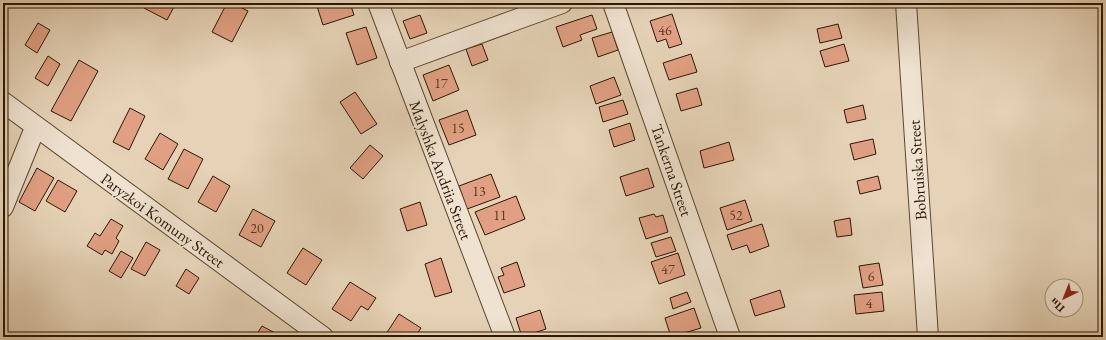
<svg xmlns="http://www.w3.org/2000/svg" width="1106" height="340" font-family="'EB Garamond',serif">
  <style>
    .building { fill: #e1a083; stroke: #2b1700 }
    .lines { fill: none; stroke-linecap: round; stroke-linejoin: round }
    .minor-casing { stroke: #5a462e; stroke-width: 22 }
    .minor { stroke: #efe2d0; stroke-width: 20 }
    .rail-casing { stroke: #2b1700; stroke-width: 4.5 }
    .rail { stroke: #efe2d0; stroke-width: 3; stroke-dasharray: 9; stroke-linecap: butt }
    .labels { text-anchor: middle; stroke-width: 3; stroke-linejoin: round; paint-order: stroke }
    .number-label { font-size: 14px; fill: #583921 }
    .street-label { font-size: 16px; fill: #2b1700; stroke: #efe2d0 }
  </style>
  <rect width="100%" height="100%" fill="#e6d3b7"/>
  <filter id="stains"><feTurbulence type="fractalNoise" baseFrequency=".005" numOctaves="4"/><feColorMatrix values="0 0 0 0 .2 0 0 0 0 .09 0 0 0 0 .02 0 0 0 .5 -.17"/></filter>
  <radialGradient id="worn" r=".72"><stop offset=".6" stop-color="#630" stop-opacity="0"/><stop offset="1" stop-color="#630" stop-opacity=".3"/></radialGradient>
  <!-- building -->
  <g class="building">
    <path d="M146,3H176L167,20L144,8Z"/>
    <path d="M227,3H232L248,11L232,42L212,32Z"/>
    <path d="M316,3H350L354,15L323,25Z"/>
    <path d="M672,14L682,44L669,48L666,39L657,42L650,21Z"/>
    <path d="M420,15L427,33L410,39L403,21Z"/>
    <path d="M592,15L597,29L580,35L582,40L563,47L556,27Z"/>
    <path d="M38,23L50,30L37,53L25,45Z"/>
    <path d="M838,24L842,38L820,43L817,29Z"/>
    <path d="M366,27L377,58L357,65L346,33Z"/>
    <path d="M612,32L618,50L598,57L592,38Z"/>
    <path d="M482,44L488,60L472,66L466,49Z"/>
    <path d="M844,44L849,61L825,67L820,51Z"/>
    <path d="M691,54L697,72L669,80L663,63Z"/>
    <path d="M48,56L60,64L48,86L35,78Z"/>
    <path d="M79,60L98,71L71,121L51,111Z"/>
    <path d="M449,65L459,90L433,101L423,75Z"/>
    <path d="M614,77L621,95L596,104L590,86Z"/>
    <path d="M697,88L702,105L681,111L676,94Z"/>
    <path d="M355,92L377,124L361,134L340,102Z"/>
    <path d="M623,100L628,114L603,122L599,107Z"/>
    <path d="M863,105L866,119L847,123L844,110Z"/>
    <path d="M130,108L145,116L129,150L113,142Z"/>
    <path d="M467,110L476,135L449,145L439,120Z"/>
    <path d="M630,123L635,140L614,147L609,130Z"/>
    <path d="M160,133L178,144L163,170L145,159Z"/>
    <path d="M873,139L876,154L854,160L850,144Z"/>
    <path d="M729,142L734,160L704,168L700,151Z"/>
    <path d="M370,145L383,156L363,179L350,168Z"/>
    <path d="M184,149L203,159L188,189L168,179Z"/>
    <path d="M37,168L54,178L35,211L19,202Z"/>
    <path d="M648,168L654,187L626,196L620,177Z"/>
    <path d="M491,174L500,197L467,209L459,186Z"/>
    <path d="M213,176L230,186L216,212L198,202Z"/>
    <path d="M878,176L881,189L860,194L857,181Z"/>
    <path d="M58,180L77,191L65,212L46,201Z"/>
    <path d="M516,196L525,219L485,235L475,212Z"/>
    <path d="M745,200L752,221L727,230L720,208Z"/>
    <path d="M420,202L427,225L407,231L400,209Z"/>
    <path d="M253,209L275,221L261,247L239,235Z"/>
    <path d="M654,214L656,217L663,215L668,232L646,239L639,218Z"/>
    <path d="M850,218L852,235L837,237L834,221Z"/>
    <path d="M111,219L123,226L116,238L119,241L112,254L105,250L102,255L87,246L95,233L100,236Z"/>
    <path d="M762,224L769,246L750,253L747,245L732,250L727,235Z"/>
    <path d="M671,237L676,251L656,257L651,243Z"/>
    <path d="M146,242L160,250L145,276L131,269Z"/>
    <path d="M303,248L322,260L306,285L287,273Z"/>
    <path d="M121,251L133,258L121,278L109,271Z"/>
    <path d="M678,253L685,275L659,284L651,262Z"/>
    <path d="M441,258L452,292L435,297L425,264Z"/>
    <path d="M517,262L525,286L504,293L498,277L504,275L501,268Z"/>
    <path d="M879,263L883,285L863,288L859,266Z"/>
    <path d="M186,269L199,278L189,294L176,286Z"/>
    <path d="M350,282L376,298L368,310L361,306L351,321L332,309Z"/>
    <path d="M780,290L785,307L755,316L750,300Z"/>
    <path d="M687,292L691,302L673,309L670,298Z"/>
    <path d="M882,292L884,311L856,314L854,295Z"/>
    <path d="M694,308L701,328L671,337L665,318Z"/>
    <path d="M540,310L546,329L522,337L516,318Z"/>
    <path d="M399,314L421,328L415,337H384Z"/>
    <path d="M262,326L277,334L276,337H255Z"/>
  </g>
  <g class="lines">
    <!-- minor casing -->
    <g class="minor-casing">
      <g id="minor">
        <path d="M378,3L505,337"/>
        <path d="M613,3L730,337"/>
        <path d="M906,3L928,337"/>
        <path d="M400,62L562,3"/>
        <path d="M3,102L323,337"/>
        <path d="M3,207L35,128"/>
      </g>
    </g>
    <!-- minor -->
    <use href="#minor" class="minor"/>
    <!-- rail casing -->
    <g class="rail-casing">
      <path id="rail" d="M1101,3L1103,7"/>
    </g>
    <!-- rail -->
    <use href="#rail" class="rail"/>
  </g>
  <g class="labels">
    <!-- number labels -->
    <g class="number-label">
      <text x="665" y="35">46</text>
      <text x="441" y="88">17</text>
      <text x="458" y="133">15</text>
      <text x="479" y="196">13</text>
      <text x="500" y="220">11</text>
      <text x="736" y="220">52</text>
      <text x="257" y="233">20</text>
      <text x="668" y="274">47</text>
      <text x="871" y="281">6</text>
      <text x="869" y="308">4</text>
    </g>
    <!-- street labels -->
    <g class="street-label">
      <text transform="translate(441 170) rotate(69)" y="6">Malyshka Andriia Street</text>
      <text transform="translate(672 170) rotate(71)" y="6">Tankerna Street</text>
      <text transform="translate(917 170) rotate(-94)" y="6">Bobruiska Street</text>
      <text transform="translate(163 220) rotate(36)" y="6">Paryzkoi Komuny Street</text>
    </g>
  </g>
  <!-- margin -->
  <rect width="1106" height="340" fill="none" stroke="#e6d3b7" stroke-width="16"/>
  <rect x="4" y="4" width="1098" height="332" fill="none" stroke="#2b1700" stroke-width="2"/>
  <rect x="8" y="8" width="1090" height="324" fill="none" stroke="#2b1700"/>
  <!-- north arrow -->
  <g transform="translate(1064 298) rotate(223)"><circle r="19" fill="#efe2d0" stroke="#a1917d"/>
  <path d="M0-3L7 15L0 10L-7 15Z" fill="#8f2418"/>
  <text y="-6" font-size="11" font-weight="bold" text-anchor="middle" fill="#2b1700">Пн</text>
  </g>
  <rect width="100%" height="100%" filter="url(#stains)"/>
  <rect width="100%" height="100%" fill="url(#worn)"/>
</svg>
